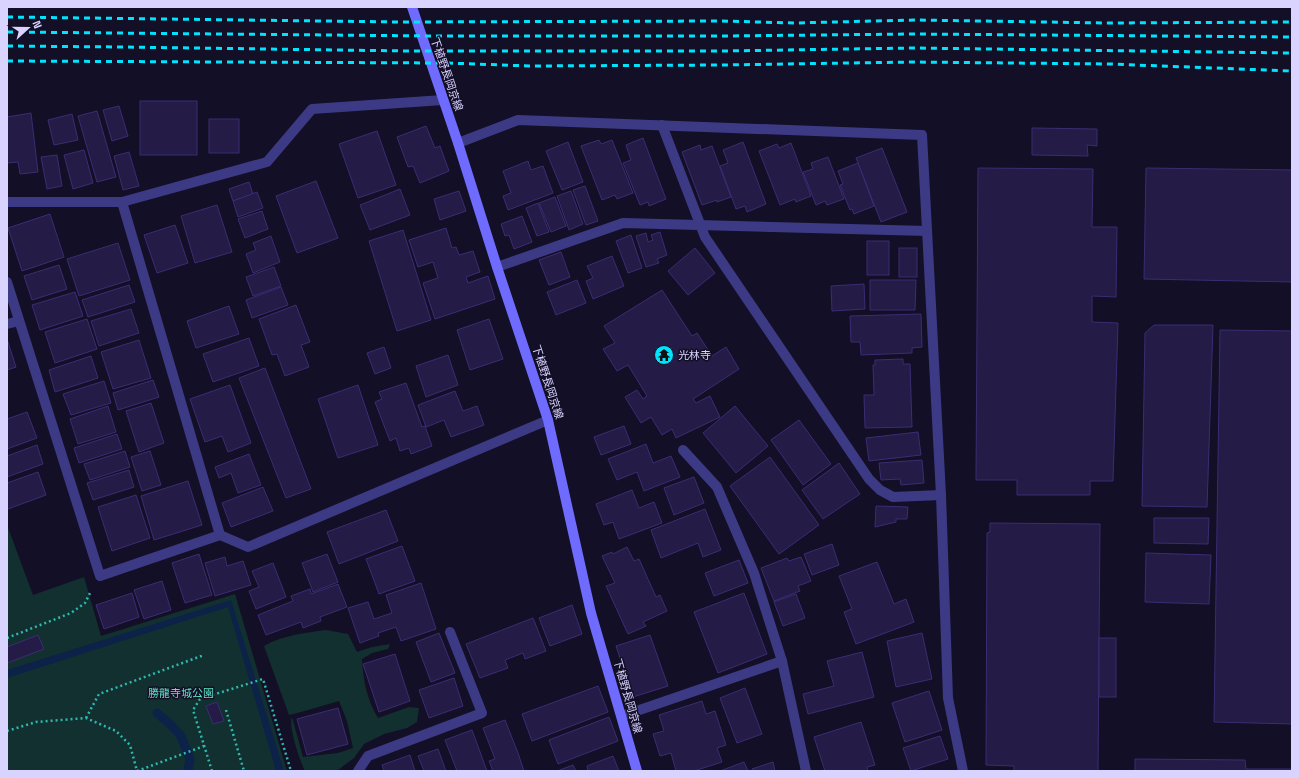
<svg xmlns="http://www.w3.org/2000/svg" width="1299" height="778" font-family="'Space Grotesk','Noto Sans JP',sans-serif">
  <style>
    .green { fill: #12302f }
    .water { fill: #0c2248 }
    .lines { fill: none; stroke-linecap: round; stroke-linejoin: round }
    .stream { stroke: #0c2248; stroke-width: 9 }
    .building { fill: #241b47; stroke: #3b2d73 }
    .path { stroke: #2fb8b0; stroke-width: 2.5; stroke-dasharray: 2 3; stroke-linecap: butt }
    .street { stroke: #3d3a85; stroke-width: 10 }
    .secondary { stroke: #6f6bff; stroke-width: 10 }
    .rail { stroke: #00e5ff; stroke-width: 3; stroke-dasharray: 6 5; stroke-linecap: butt }
    .labels { text-anchor: middle; stroke-width: 3; stroke-linejoin: round; paint-order: stroke }
    .street-label { font-size: 11px; fill: #d9d4ff; stroke: #130f26 }
    .poi-label { font-size: 11px; fill: #d9d4ff; stroke: #130f26; text-anchor: start }
    .park-label { font-size: 11px; fill: #5fe0c0; stroke: #130f26 }
  </style>
  <rect width="100%" height="100%" fill="#130f26"/>
  <!-- green -->
  <g class="green">
    <path d="M7,525L33,595L84,577L101,636L235,594L287,771H7Z"/>
    <path d="M326,630L348,634L357,652L372,647L390,644L388,649L372,653L362,659C363,680 367,700 378,718L409,707L419,708L417,722L407,728L384,734L364,744L354,758L338,770L305,771C300,761 288,727 292,717L303,757L338,753L353,748L347,721L339,701L301,712L289,715L264,646C283,635 305,633 326,630Z"/>
  </g>
  <!-- water -->
  <path class="water" d="M231,600L284,771H276L228,607L7,678V670Z"/>
  <g class="lines">
    <!-- stream -->
    <path class="stream" d="M157,713L170,724L181,736L190,759L188,771"/>
  </g>
  <!-- building -->
  <g class="building">
    <rect x="140" y="101" width="57" height="54"/>
    <path d="M119,106L128,136L112,141L103,110Z"/>
    <path d="M97,111L116,177L97,182L78,116Z"/>
    <path d="M31,113L38,172L20,174L18,162L7,163V117Z"/>
    <path d="M72,114L78,140L54,145L48,120Z"/>
    <rect x="209" y="119" width="30" height="34"/>
    <path d="M426,126L435,148L440,146L449,171L420,183L413,166L408,167L397,137Z"/>
    <path d="M1032,128L1097,129V146L1087,145L1088,156L1032,155Z"/>
    <path d="M377,131L396,185L358,198L339,144Z"/>
    <path d="M643,138L666,199L649,206L648,202L640,205L623,163L631,160L626,145Z"/>
    <path d="M599,140L601,144L612,140L633,193L617,199L615,195L602,200L581,146Z"/>
    <path d="M568,142L583,182L562,190L546,151Z"/>
    <path d="M743,142L766,204L747,212L745,206L736,209L720,166L728,163L723,150Z"/>
    <path d="M791,143L811,196L796,202L795,199L780,205L759,151L777,144L779,148Z"/>
    <path d="M700,145L701,150L712,146L731,197L717,202V200L702,205L682,152Z"/>
    <path d="M882,148L907,212L881,222L856,158Z"/>
    <path d="M84,150L93,183L73,189L64,155Z"/>
    <path d="M129,152L139,186L123,190L114,156Z"/>
    <path d="M57,155L62,186L47,189L41,157Z"/>
    <path d="M828,157L844,199L827,205L825,201L816,205L803,172L813,169L811,163Z"/>
    <path d="M528,161L531,170L543,166L553,193L508,210L503,196L511,193L503,171Z"/>
    <path d="M858,163L874,206L854,214L852,209L850,210L840,185L843,184L838,171Z"/>
    <path d="M978,168L1093,169L1092,227H1117L1116,297L1092,296V322L1118,323L1113,481H1090V495H1017V480H976Z"/>
    <path d="M1146,168L1292,170V282L1144,279Z"/>
    <path d="M316,181L338,238L297,253L276,196Z"/>
    <path d="M249,182L253,194L233,201L229,189Z"/>
    <path d="M585,186L598,221L586,225L573,190Z"/>
    <path d="M400,189L410,215L370,230L360,205Z"/>
    <path d="M459,191L466,211L440,220L434,199Z"/>
    <path d="M571,191L583,224L569,230L557,196Z"/>
    <path d="M257,192L263,208L238,217L233,201Z"/>
    <path d="M555,197L566,226L551,232L539,203Z"/>
    <path d="M538,203L549,232L537,236L526,208Z"/>
    <path d="M217,205L232,252L195,263L181,216Z"/>
    <path d="M262,211L268,229L245,238L238,219Z"/>
    <path d="M50,214L64,257L22,271L8,228Z"/>
    <path d="M522,216L532,242L514,249L509,235L505,236L501,224Z"/>
    <path d="M175,225L188,263L157,273L144,235Z"/>
    <path d="M446,228L452,248L456,247L459,255L473,251L480,272L466,277L468,283L488,276L495,299L435,319L423,283L438,278L433,262L418,267L409,240Z"/>
    <path d="M403,230L431,320L397,331L369,241Z"/>
    <path d="M660,232L667,255L657,259L659,263L646,267L636,236L646,233L648,242L653,240L651,235Z"/>
    <path d="M631,235L642,268L628,273L616,241Z"/>
    <path d="M271,236L280,262L253,273L246,254L256,250L253,243Z"/>
    <rect x="867" y="241" width="22" height="34"/>
    <path d="M118,243L130,280L79,296L67,259Z"/>
    <path d="M695,248L715,273L688,295L668,271Z"/>
    <rect x="899" y="248" width="18" height="29"/>
    <path d="M561,252L570,277L549,285L539,260Z"/>
    <path d="M612,256L624,286L593,299L586,281L593,278L587,266Z"/>
    <path d="M59,265L67,289L32,300L24,276Z"/>
    <path d="M274,267L281,286L253,296L246,277Z"/>
    <path d="M577,280L586,303L556,315L547,292Z"/>
    <path d="M870,280H916L915,310H870Z"/>
    <path d="M864,284L865,309L832,311L831,286Z"/>
    <path d="M129,285L135,302L88,317L82,300Z"/>
    <path d="M281,287L288,305L252,318L246,300Z"/>
    <path d="M662,290L692,336L697,333L712,356L726,347L739,369L693,399L696,403L710,396L720,417L676,438L672,429L662,435L651,417L641,423L625,397L637,390L643,399L647,396L628,365L617,371L603,349L615,343L604,326Z"/>
    <path d="M75,292L83,316L40,330L32,305Z"/>
    <path d="M296,305L310,342L301,345L309,367L285,376L277,354L272,355L259,319Z"/>
    <path d="M229,306L239,334L196,348L187,321Z"/>
    <path d="M131,309L139,333L99,346L91,321Z"/>
    <path d="M921,314L922,347L912,348V353L861,355L860,342H851L850,316Z"/>
    <path d="M87,319L97,349L55,363L45,332Z"/>
    <path d="M489,319L503,359L470,370L457,330Z"/>
    <path d="M1154,325H1213L1207,507L1142,506L1145,333Z"/>
    <path d="M1220,330L1292,331V724L1214,722Z"/>
    <path d="M249,338L259,366L213,382L203,354Z"/>
    <path d="M7,339L16,367L7,370Z"/>
    <path d="M139,340L151,378L113,389L101,352Z"/>
    <path d="M384,347L391,368L375,374L367,353Z"/>
    <path d="M448,355L458,385L426,397L416,366Z"/>
    <path d="M91,356L98,378L55,392L49,370Z"/>
    <path d="M903,359V364H910L912,427L865,428L864,395H874L873,365H875V360Z"/>
    <path d="M265,368L311,489L286,498L239,378Z"/>
    <path d="M153,380L159,397L118,410L113,393Z"/>
    <path d="M104,381L111,403L71,415L63,394Z"/>
    <path d="M406,383L422,427L425,426L432,446L411,454L409,448L400,451L396,438L390,441L375,402L382,399L379,392Z"/>
    <path d="M230,385L251,443L228,452L222,436L205,442L190,399Z"/>
    <path d="M358,385L378,445L338,458L318,399Z"/>
    <path d="M455,391L463,411L477,406L484,425L451,437L444,420L426,427L418,405Z"/>
    <path d="M151,403L164,443L139,452L126,411Z"/>
    <path d="M108,406L116,432L78,444L70,419Z"/>
    <path d="M735,406L768,446L736,473L703,433Z"/>
    <path d="M27,412L37,438L7,449V419Z"/>
    <path d="M799,420L831,464L803,485L771,440Z"/>
    <path d="M624,426L631,444L601,455L594,437Z"/>
    <path d="M918,432L921,455L869,461L866,438Z"/>
    <path d="M117,434L122,449L79,463L74,448Z"/>
    <path d="M646,444L653,463L671,456L680,477L644,491L637,472L617,480L608,459Z"/>
    <path d="M37,445L43,464L7,477V456Z"/>
    <path d="M125,451L130,467L90,480L84,464Z"/>
    <path d="M150,451L161,485L142,491L131,457Z"/>
    <path d="M249,454L261,485L238,493L231,473L219,478L215,467Z"/>
    <path d="M770,457L819,525L779,554L730,486Z"/>
    <path d="M922,460L924,483L901,485L900,479L881,480L879,463Z"/>
    <path d="M839,463L860,494L823,519L802,490Z"/>
    <path d="M129,470L134,487L93,500L87,483Z"/>
    <path d="M38,472L46,495L8,509L7,506V483Z"/>
    <path d="M694,477L704,503L674,515L664,488Z"/>
    <path d="M188,481L202,525L154,540L141,496Z"/>
    <path d="M263,487L273,511L231,527L222,503Z"/>
    <path d="M632,490L639,508L654,502L662,523L619,539L613,522L604,525L596,504Z"/>
    <path d="M136,495L150,538L112,551L98,507Z"/>
    <path d="M876,506L908,507L907,519H896V522L875,527Z"/>
    <path d="M705,509L721,550L703,557L698,543L661,558L651,530Z"/>
    <path d="M386,510L398,541L339,564L327,532Z"/>
    <path d="M1154,518H1209L1208,544L1154,543Z"/>
    <path d="M990,523L1100,524L1098,771H1014V766L986,765L987,533L990,532Z"/>
    <path d="M832,544L839,565L812,575L804,554Z"/>
    <path d="M402,546L415,581L379,594L366,559Z"/>
    <path d="M627,547L634,561L639,559L656,597L660,595L667,611L643,622L646,626L628,634L606,586L615,583L602,556L612,552L613,554Z"/>
    <path d="M1146,553L1211,555L1209,604L1145,602Z"/>
    <path d="M199,554L212,595L185,603L172,563Z"/>
    <path d="M327,554L338,582L313,592L302,563Z"/>
    <path d="M225,557L227,566L243,561L251,585L215,596L205,563Z"/>
    <path d="M801,557L811,581L798,586L800,591L774,601L761,568L787,558L789,561Z"/>
    <path d="M739,560L748,583L714,596L705,573Z"/>
    <path d="M877,562L894,604L906,599L914,622L856,644L844,612L852,609L839,576Z"/>
    <path d="M273,563L286,597L256,609L249,591L259,587L252,571Z"/>
    <path d="M162,581L171,610L144,619L134,590Z"/>
    <path d="M421,583L436,629L401,641L396,627L378,633L379,636L360,643L348,608L368,602L374,619L392,613L386,595Z"/>
    <path d="M338,584L347,607L320,617L321,621L303,628L301,622L266,635L258,615L293,601L291,596L310,589L311,594Z"/>
    <path d="M132,593L139,617L104,629L96,605Z"/>
    <path d="M744,593L767,654L718,673L694,612Z"/>
    <path d="M796,594L805,618L783,626L774,602Z"/>
    <path d="M572,605L582,634L550,646L539,618Z"/>
    <path d="M533,618L546,651L525,659L523,653L505,660L508,668L480,678L466,644Z"/>
    <path d="M439,633L455,673L431,682L416,642Z"/>
    <path d="M922,633L932,679L896,687L887,641Z"/>
    <path d="M38,635L44,649L7,663V647Z"/>
    <path d="M650,635L668,686L633,697L616,646Z"/>
    <rect x="1099" y="638" width="17" height="59"/>
    <path d="M862,652L874,697L808,714L803,694L834,686L827,661Z"/>
    <path d="M395,654L410,701L379,712L363,664Z"/>
    <path d="M454,678L463,706L429,718L419,690Z"/>
    <path d="M598,686L608,712L532,741L522,714Z"/>
    <path d="M745,688L762,734L737,743L720,698Z"/>
    <path d="M929,691L942,730L905,742L892,703Z"/>
    <path d="M702,701L706,714L715,711L726,745L717,748L722,762L694,771H676L671,753L660,756L653,734L664,731L659,715Z"/>
    <path d="M217,702L224,721L213,724L206,706Z"/>
    <path d="M338,708L348,744L307,755L297,719Z"/>
    <path d="M609,717L618,741L558,764L549,740Z"/>
    <path d="M505,720L518,753L524,771H493L489,761L495,759L483,728Z"/>
    <path d="M861,722L875,765L867,767L868,771H825L814,737Z"/>
    <path d="M472,730L487,771H457L445,740Z"/>
    <path d="M940,736L948,759L911,771L903,748Z"/>
    <path d="M438,749L446,771H424L418,756Z"/>
    <path d="M410,755L415,771H384L382,765Z"/>
    <path d="M613,756L619,771H588L587,766Z"/>
    <path d="M1135,759L1245,760L1246,769H1292V771H1135Z"/>
    <path d="M744,762L748,771H720Z"/>
    <path d="M773,762L775,771H753L752,769Z"/>
    <path d="M573,765L576,771H557Z"/>
  </g>
  <g class="lines">
    <!-- path -->
    <g class="path">
      <path d="M7,638L71,613L85,603L90,593"/>
      <path d="M226,710L244,771"/>
      <path d="M86,718L99,694L204,655"/>
      <path d="M7,731L36,722L86,718L116,731L130,745L137,771"/>
      <path d="M137,771L204,746"/>
      <path d="M212,771L193,710L200,699L263,679L291,771"/>
    </g>
    <!-- street -->
    <g class="street">
      <path d="M662,125L705,237L869,479L880,490L893,497L941,495"/>
      <path d="M458,143L518,120L922,135L941,495L948,698L963,771"/>
      <path d="M7,202H122L267,162L312,109L443,100"/>
      <path d="M122,202L220,535"/>
      <path d="M497,267L623,223L927,231"/>
      <path d="M7,282L100,576L220,535L248,547L548,420"/>
      <path d="M7,324L19,321"/>
      <path d="M683,450L717,487L754,573L782,661L806,771"/>
      <path d="M622,716L782,661"/>
      <path d="M358,771L368,756L482,713L450,632"/>
    </g>
    <!-- secondary -->
    <path class="secondary" d="M412,7L458,143L497,267L548,420L591,613L637,771"/>
    <!-- rail -->
    <g class="rail">
      <path d="M7,17L401,22L722,21L794,23L914,20L1109,23L1292,22"/>
      <path d="M7,32L437,36H721L914,34L1292,37"/>
      <path d="M7,46L121,47L410,51H721L913,48L1292,53"/>
      <path d="M7,61L447,63L530,66L721,65L913,62L1110,64L1292,71"/>
    </g>
  </g>
  <!-- icons -->
  <defs>
    <g id="temple-disc" transform="scale(1)"><circle r="9.5" fill="#00e5ff" stroke="#130f26"/><path d="M0-6L5-2H3V0L6.5 2.5H4V6H1.5V3h-3V6H-4V2.5H-6.5L-3 0V-2H-5Z" fill="#111"/></g>
  </defs>
  <g fill-rule="evenodd">
    <use href="#temple-disc" x="664" y="355"/>
  </g>
  <g class="labels">
    <!-- street labels -->
    <g class="street-label">
      <text transform="translate(447 74) rotate(71)" y="4">下植野長岡京線</text>
      <text transform="translate(548 382) rotate(72)" y="4">下植野長岡京線</text>
      <text transform="translate(628 696) rotate(74)" y="4">下植野長岡京線</text>
    </g>
    <!-- poi labels -->
    <g class="poi-label">
      <text x="678" y="359">光林寺</text>
    </g>
    <!-- park labels -->
    <g class="park-label">
      <text x="181" y="697">勝龍寺城公園</text>
    </g>
  </g>
  <!-- border -->
  <rect width="1299" height="778" fill="none" stroke="#d9d4ff" stroke-width="16"/>
  <!-- north arrow -->
  <g transform="translate(28 28) rotate(69)" stroke="#130f26" stroke-width="3" paint-order="stroke">
  <path d="M0-3L7 15L0 10L-7 15Z" fill="#d9d4ff"/>
  <text y="-6" font-size="11" font-weight="bold" text-anchor="middle" fill="#d9d4ff">N</text>
  </g>
</svg>
